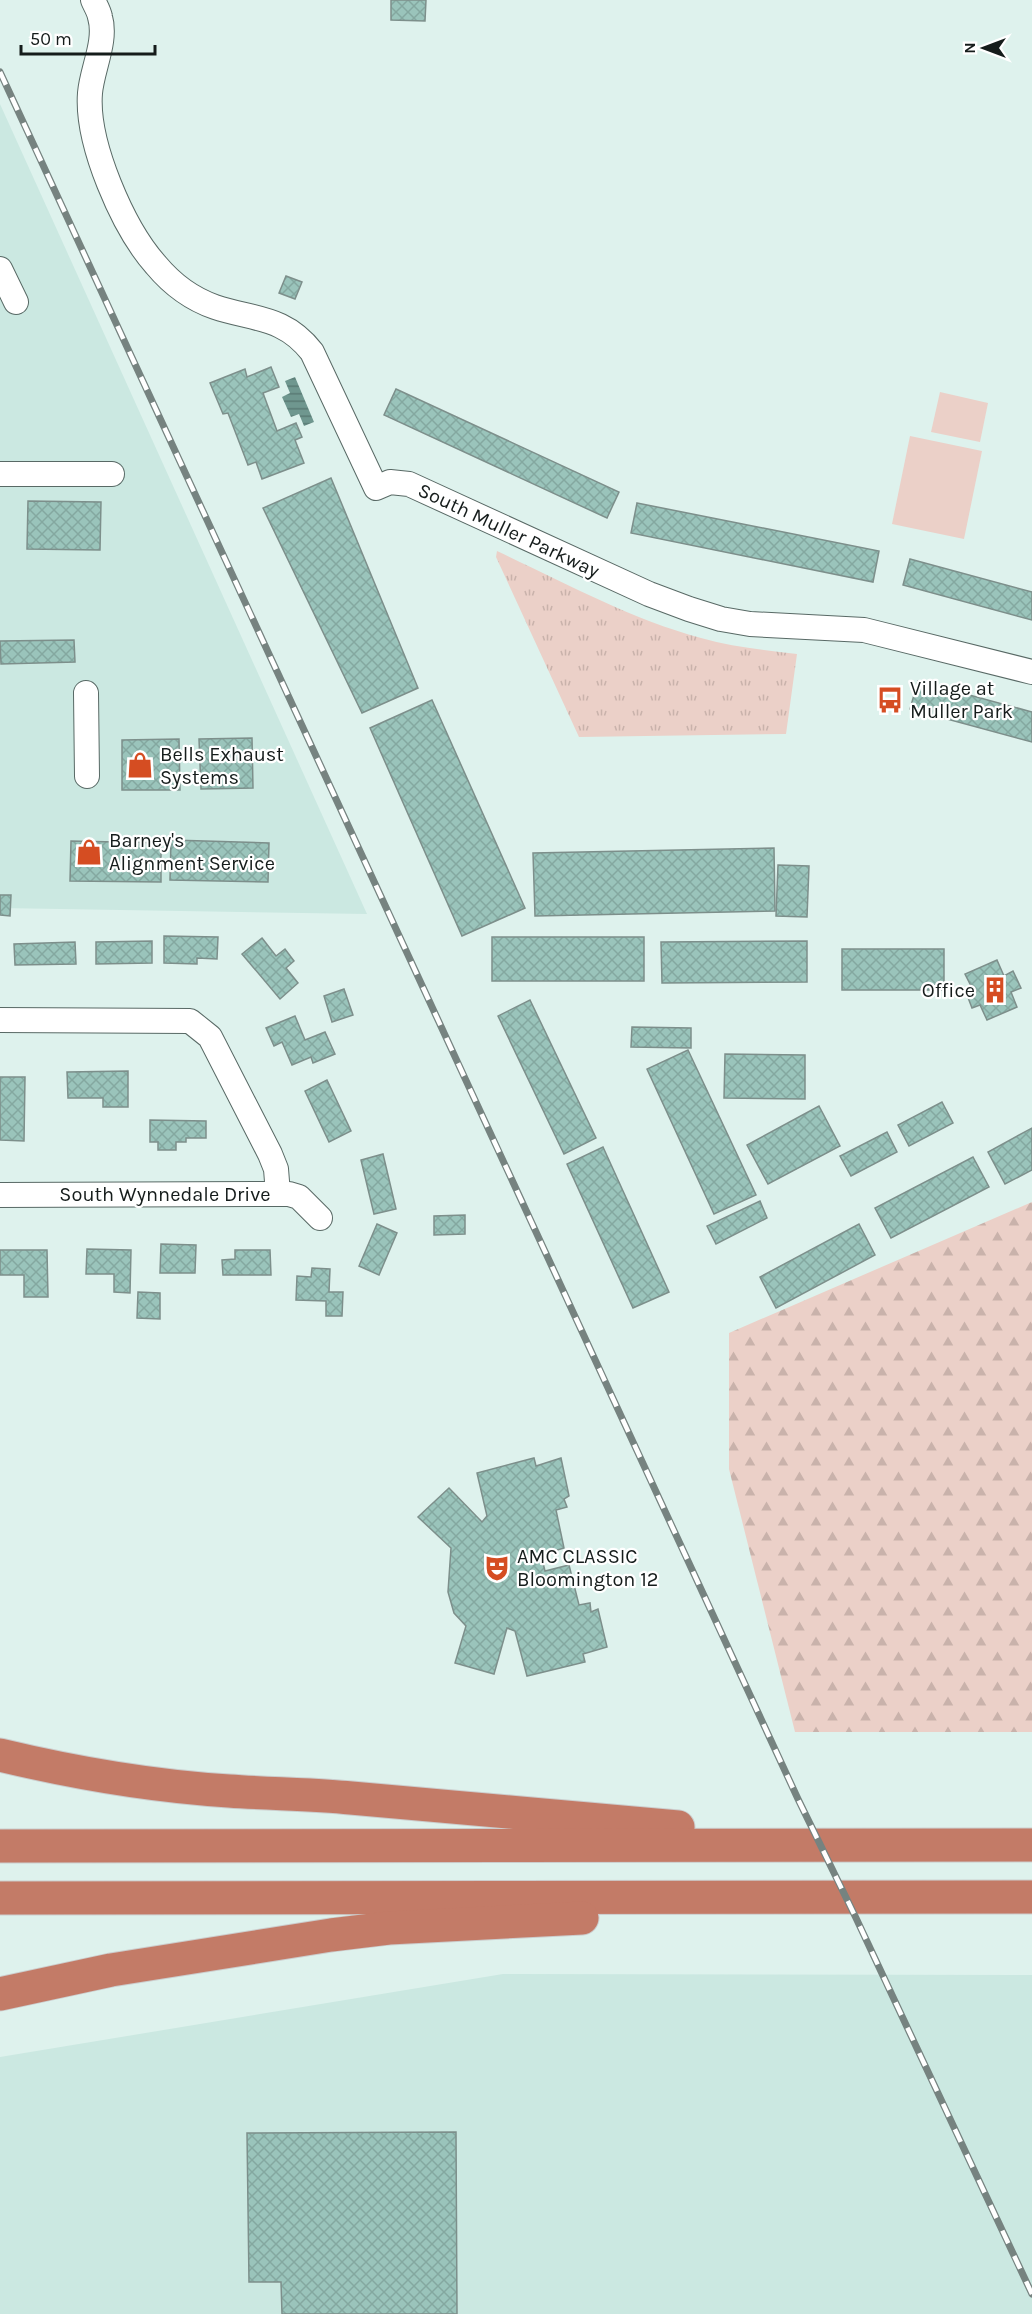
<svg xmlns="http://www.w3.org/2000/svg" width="1032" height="2314" font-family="Karla,sans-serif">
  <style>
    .built { fill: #cbe8e1 }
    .grass { fill: url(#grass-tufts) }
    .forest { fill: url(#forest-firs) }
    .garden { fill: #ebd0c8 }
    .water { fill: url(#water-rules) }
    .building { fill: url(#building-cross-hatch); stroke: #7d8f8b; stroke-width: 1.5 }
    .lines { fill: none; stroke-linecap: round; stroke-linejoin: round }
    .minor-casing { stroke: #586965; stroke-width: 26 }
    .highway-casing { stroke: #cccdcd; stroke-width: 35 }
    .minor { stroke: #fff; stroke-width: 24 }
    .highway { stroke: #c37b67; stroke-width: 33 }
    .rail-casing { stroke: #768380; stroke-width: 7 }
    .rail { stroke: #fff; stroke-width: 4.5; stroke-dasharray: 14; stroke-linecap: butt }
    .labels { text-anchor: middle; stroke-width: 4.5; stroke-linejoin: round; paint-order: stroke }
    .street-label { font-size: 20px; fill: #151c1b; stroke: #fff }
    .poi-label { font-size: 20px; fill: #151c1b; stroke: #fff; text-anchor: start }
  </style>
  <defs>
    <pattern id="grass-tufts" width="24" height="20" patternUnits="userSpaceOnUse" patternTransform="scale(1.5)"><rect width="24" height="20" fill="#ebd0c8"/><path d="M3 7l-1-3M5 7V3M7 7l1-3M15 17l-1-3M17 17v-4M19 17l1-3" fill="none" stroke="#c9b2ab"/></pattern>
    <pattern id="forest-firs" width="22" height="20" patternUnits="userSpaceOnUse" patternTransform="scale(1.5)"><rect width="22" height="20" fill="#ebd0c8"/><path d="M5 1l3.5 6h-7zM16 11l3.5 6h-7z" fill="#c9b2ab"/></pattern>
    <pattern id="water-rules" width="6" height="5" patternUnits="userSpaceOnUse" patternTransform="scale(1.5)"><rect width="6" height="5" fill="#6f978f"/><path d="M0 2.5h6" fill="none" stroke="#5a7a74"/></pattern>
    <pattern id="building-cross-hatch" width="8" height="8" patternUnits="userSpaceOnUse" patternTransform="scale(1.5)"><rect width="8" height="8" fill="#9ac4bb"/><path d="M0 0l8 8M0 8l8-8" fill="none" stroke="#84a8a0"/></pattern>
  </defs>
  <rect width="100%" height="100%" fill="#def2ed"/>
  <!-- built -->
  <g class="built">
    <path d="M0,104L367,914L0,908Z"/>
    <path d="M503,1974L1032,1975V2314H0V2057Z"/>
  </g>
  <!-- grass -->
  <path class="grass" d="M497,551C563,582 631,619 701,638C732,647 765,650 797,654L786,734L579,737L496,557Z"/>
  <!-- forest -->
  <path class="forest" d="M1032,1202V1732H795L729,1469V1333Z"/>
  <!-- garden -->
  <g class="garden">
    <path d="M940,392L988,403L980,442L931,432Z"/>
    <path d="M910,436L982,451L964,539L892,524Z"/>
  </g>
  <!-- water -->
  <path class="water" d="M295,377L314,422L304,426L299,414L291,417L282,397L290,393L285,381Z"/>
  <!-- building -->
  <g class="building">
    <path d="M391,0H426L425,21L391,20Z"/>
    <path d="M286,276L302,282L295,299L279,293Z"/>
    <path d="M271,367L279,387L263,393L277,431L296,423L302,437L295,440L304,463L262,479L256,462L248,465L228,413L223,414L210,383L245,369L247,377Z"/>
    <path d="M396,389L619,492L607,518L384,415Z"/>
    <path d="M331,478L418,688L362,713L263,508Z"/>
    <path d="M28,501L101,502L100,550L27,549Z"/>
    <path d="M637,503L879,551L873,582L631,533Z"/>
    <path d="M910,559L1032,592V620L903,585Z"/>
    <path d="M74,640L75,662L1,664L0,641Z"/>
    <path d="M918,681L1032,712V742L910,709Z"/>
    <path d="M432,700L525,908L462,936L370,728Z"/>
    <path d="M252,738L253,788L201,789L199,739Z"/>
    <path d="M179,739L180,790H122V740Z"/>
    <path d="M171,840L269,843L268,882L170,880Z"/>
    <path d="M71,841L161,843V882L70,881Z"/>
    <path d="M774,848L775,911L535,916L533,853Z"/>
    <path d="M778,865L809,866L807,917L776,916Z"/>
    <path d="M0,895H11L10,916L0,915Z"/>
    <path d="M164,936L218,937L217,959L197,958V964L164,963Z"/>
    <rect x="492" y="937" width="152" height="44"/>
    <path d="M262,938L276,956L285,949L294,961L286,968L298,983L280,999L242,954Z"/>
    <path d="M152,941V963L96,964V942Z"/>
    <path d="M807,941V982L662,983L661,942Z"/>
    <path d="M75,942L76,964L15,965L14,944Z"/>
    <rect x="842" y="949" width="102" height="41"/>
    <path d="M997,960L1004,976L1013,971L1021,988L1011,992L1017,1007L987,1020L980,1005L972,1008L967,995L974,992L965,974Z"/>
    <path d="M344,989L353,1015L332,1022L324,996Z"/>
    <path d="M530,1000L596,1138L564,1154L498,1016Z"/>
    <path d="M295,1016L305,1040L325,1032L335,1054L313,1063L311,1057L292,1065L282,1042L274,1046L266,1028Z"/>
    <path d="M632,1027L691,1028V1048L631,1047Z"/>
    <path d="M688,1050L756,1195L714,1214L647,1069Z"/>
    <path d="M725,1054L805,1055V1099L724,1098Z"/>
    <path d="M128,1071V1107H103V1098H68L67,1072Z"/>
    <path d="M0,1077H25L24,1141L0,1140Z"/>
    <path d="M327,1080L351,1131L329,1142L305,1091Z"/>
    <path d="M942,1102L953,1123L909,1146L898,1125Z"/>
    <path d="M819,1106L840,1146L768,1184L747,1145Z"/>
    <path d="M150,1120L206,1121V1138H186V1142H176V1150H158V1142H150Z"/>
    <path d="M1032,1128V1170L1005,1184L988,1152Z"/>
    <path d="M887,1132L897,1152L851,1176L840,1156Z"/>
    <path d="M603,1147L669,1292L633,1308L567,1164Z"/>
    <path d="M383,1154L396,1209L374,1214L361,1160Z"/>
    <path d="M973,1157L989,1187L891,1238L875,1208Z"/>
    <path d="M760,1201L767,1218L716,1244L707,1226Z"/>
    <path d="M465,1215V1234L434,1235V1216Z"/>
    <path d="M377,1224L397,1233L379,1275L359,1266Z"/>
    <path d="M859,1224L875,1255L776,1308L760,1277Z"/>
    <path d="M161,1244L196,1245L195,1273H160Z"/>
    <path d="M87,1249L131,1250L130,1293L114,1292V1274H86Z"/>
    <path d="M0,1250H47L48,1297H24V1275H0Z"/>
    <path d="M235,1250H270L271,1275H223L222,1260L235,1259Z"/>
    <path d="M312,1268L330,1269L329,1292H343L342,1316H326V1301L296,1300L297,1276L311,1277Z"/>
    <path d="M138,1292L160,1293V1319L137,1318Z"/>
    <path d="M534,1458L536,1466L561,1458L569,1496L564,1499L567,1507L556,1510L564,1548L541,1555L545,1571L569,1565L579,1605L590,1603L591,1612L598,1609L607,1647L583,1654L585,1662L527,1676L515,1631L507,1628L494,1674L455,1663L466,1626L454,1613L448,1592L451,1548L418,1517L449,1488L482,1522L487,1516L477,1473Z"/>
    <path d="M456,2132L457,2314H282L281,2282H249L247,2133Z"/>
  </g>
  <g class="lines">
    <!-- minor casing -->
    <g class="minor-casing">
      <g id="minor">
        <path d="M93,0C95,5 99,11 100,17C107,41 92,69 90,93C86,143 123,228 156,265C171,283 192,299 215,307C254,320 284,316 312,352L376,488L390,482L409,484L649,594L689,609L721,619L750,624L864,630L1032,672"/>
        <path d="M0,269L16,302"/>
        <path d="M0,474H112"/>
        <path d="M86,693L87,776"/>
        <path d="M0,1020L190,1021L210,1037L270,1154L276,1169L278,1194"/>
        <path d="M0,1195L289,1194L299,1197L320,1218"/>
      </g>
    </g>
    <!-- highway casing -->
    <g class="highway-casing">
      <g id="highway">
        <path d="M0,1755C75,1773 151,1786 229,1791C270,1794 311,1794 351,1798C460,1807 569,1818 678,1827"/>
        <path d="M0,1846L1032,1845"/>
        <path d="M0,1898L1032,1897"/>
        <path d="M0,1994L111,1970L331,1935L389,1928L582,1918"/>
      </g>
    </g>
    <!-- minor -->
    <use href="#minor" class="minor"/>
    <!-- highway -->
    <use href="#highway" class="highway"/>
    <!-- rail casing -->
    <g class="rail-casing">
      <path id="rail" d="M0,72L798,1799L856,1918L1032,2294"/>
    </g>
    <!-- rail -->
    <use href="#rail" class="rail"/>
  </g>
  <!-- icons -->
  <defs>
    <g id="bus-bare" transform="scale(2.07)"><path d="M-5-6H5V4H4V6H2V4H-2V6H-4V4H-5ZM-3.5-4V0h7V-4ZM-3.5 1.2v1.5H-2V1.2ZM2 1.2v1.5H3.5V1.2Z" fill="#d54d22" stroke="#fff" stroke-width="2.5" paint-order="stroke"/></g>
    <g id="shop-bare" transform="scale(2.07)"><path d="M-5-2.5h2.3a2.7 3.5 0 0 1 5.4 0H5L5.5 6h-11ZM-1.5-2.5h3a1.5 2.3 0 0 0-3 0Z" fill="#d54d22" stroke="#fff" stroke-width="2.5" paint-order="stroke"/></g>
    <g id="building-bare" transform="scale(2.07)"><path d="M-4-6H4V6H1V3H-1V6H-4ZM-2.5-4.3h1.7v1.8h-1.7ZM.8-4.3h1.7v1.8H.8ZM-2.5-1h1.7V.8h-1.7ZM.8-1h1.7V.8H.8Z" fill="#d54d22" stroke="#fff" stroke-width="2.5" paint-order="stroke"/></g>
    <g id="theatre-bare" transform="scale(2.07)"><path d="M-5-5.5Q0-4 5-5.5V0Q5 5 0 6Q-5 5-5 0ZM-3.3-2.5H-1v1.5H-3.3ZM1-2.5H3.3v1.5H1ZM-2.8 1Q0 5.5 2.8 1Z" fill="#d54d22" stroke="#fff" stroke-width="2.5" paint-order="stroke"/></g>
  </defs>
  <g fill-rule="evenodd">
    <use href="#bus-bare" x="890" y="700"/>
    <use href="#shop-bare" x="140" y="765"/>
    <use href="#shop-bare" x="89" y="852"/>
    <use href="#building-bare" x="995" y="990"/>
    <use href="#theatre-bare" x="497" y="1568"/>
  </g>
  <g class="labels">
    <!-- street labels -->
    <g class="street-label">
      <text transform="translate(509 530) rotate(25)" y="7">South Muller Parkway</text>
      <text x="165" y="1201">South Wynnedale Drive</text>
    </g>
    <!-- poi labels -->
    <g class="poi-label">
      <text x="910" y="695">Village at<tspan x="910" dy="23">Muller Park</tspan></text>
      <text x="160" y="761">Bells Exhaust<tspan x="160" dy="23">Systems</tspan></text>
      <text x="109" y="847">Barney's<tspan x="109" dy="23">Alignment Service</tspan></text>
      <text x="975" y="997" text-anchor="end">Office</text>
      <text x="517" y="1563">AMC CLASSIC<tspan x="517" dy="23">Bloomington 12</tspan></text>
    </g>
  </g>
  <!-- north arrow -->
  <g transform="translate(984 48) rotate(270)" stroke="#ffffff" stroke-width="4.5" paint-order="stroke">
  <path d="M0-4.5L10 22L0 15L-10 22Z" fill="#151c1b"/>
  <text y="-9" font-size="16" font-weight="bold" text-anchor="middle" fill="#151c1b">N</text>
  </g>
  <!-- scale -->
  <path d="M21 45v9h134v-9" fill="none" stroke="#151c1b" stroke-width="3"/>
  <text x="30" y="45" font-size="18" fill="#151c1b" stroke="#ffffff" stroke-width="4.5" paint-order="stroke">50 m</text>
</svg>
